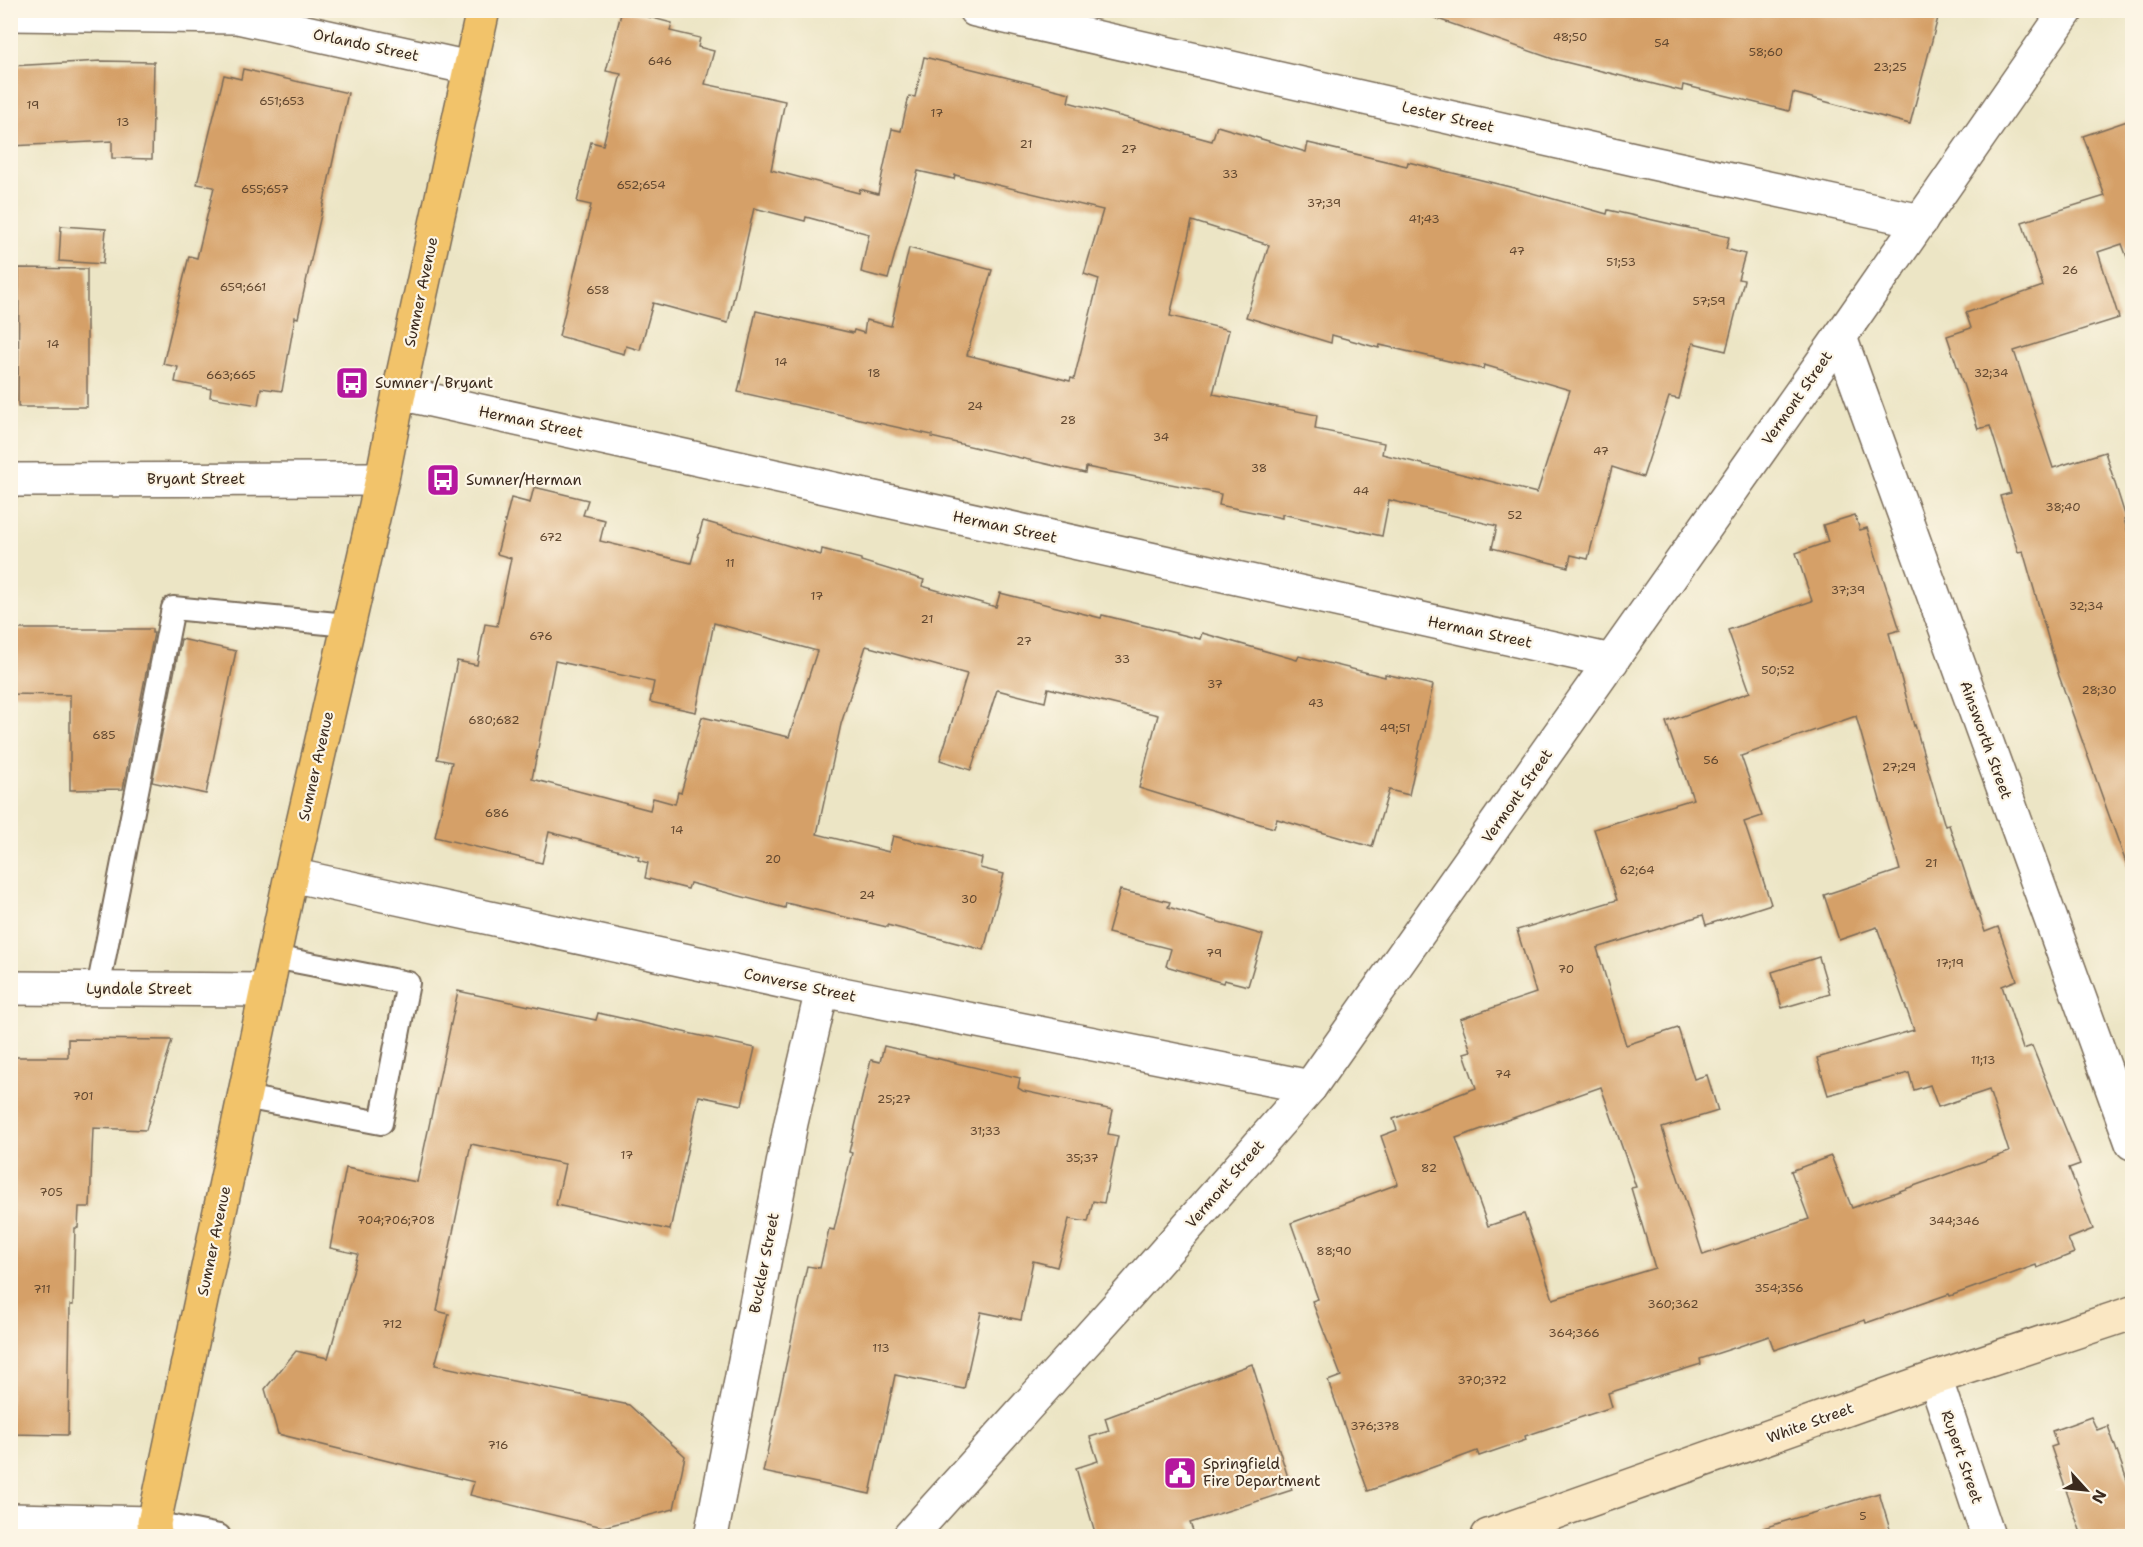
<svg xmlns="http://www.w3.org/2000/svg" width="2143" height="1547" font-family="'Shantell Sans',sans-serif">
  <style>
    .building { fill: #d5a068; fill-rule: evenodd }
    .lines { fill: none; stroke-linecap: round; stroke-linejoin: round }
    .lane-casing { stroke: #796b58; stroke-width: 26 }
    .street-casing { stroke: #796b58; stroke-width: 36 }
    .secondary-casing { stroke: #796b58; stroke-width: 36 }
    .primary-casing { stroke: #796b58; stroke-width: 36 }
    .lane { stroke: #fff; stroke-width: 22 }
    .street { stroke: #fff; stroke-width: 33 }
    .secondary { stroke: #fae7c3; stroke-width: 33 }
    .primary { stroke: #f2c36a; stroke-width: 33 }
    .labels { text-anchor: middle; stroke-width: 4.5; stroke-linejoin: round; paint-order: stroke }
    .number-label { font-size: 12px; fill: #624830 }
    .street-label { font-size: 15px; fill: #3b2a1e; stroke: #fcf5e5 }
    .poi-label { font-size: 15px; fill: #3b2a1e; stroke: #fcf5e5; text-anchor: start }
  </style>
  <rect width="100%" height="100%" fill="#fcf5e5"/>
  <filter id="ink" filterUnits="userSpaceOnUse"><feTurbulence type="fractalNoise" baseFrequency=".0167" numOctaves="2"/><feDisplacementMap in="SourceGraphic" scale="12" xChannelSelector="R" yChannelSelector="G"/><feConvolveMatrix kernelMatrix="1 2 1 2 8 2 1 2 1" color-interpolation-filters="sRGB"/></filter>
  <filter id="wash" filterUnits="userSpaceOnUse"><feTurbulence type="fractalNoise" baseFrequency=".008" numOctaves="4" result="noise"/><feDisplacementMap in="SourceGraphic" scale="24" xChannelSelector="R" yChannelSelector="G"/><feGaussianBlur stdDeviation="1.35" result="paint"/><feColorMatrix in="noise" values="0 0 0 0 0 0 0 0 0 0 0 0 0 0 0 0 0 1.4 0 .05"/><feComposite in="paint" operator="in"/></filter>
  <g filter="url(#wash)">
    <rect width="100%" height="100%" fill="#ece5c5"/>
    <g id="blocks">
      <!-- building -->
      <g class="building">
        <path d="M622,10L672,23L670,31L700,38L698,47L714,51L705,84L785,101L771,170L859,193L860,189L878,194L892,129L901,131L909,96L915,97L924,57L1070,93L1068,102L1212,141L1217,126L1306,152L1308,143L1407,166L1408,162L1514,188L1607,214L1608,210L1729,237L1726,249L1745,254L1738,279L1744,280L1726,351L1693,343L1679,399L1669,397L1643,477L1612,467L1588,559L1571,555L1568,567L1492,548L1497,526L1389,500L1382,536L1282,514V518L1219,505L1221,494L1086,467L1085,473L931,437L932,435L738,392L756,311L853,333L854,330L864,333L866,320L891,326L909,248L992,270L967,355L1070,381L1071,378L1074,379L1099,279L1084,274L1103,210L955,175L954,179L918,171L888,279L861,272L869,234L806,217L805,221L754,208L728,323L653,303L640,350L626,346L624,354L559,336L591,205L577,202L591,142L603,145L621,74L606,71ZM1192,221L1269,245L1246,317L1331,343L1332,335L1379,348L1380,345L1483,369L1484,365L1570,390L1537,493L1382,454L1384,443L1315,429L1317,415L1213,394L1229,330L1170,316Z"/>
        <path d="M1430,10H1940L1910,124L1793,93L1789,111L1683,85L1682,91L1553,59L1429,16Z"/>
        <path d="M101,61L154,62L152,159L112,158V141L10,146V66Z"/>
        <path d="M243,69L348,93L298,318L295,317L282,391L261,388L258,405L210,397L211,389L175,382L178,367L163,364L189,256L197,258L214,187L197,184L224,75L241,79Z"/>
        <path d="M2133,119V259L2128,260L2122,244L2098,252L2119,318L2014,351L2053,468L2105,452L2126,518L2124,519L2133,551V870L2129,871L2059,676L2023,551L2018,552L2000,496L2011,493L1990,426L1978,429L1947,336L1971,328L1966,313L2043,286L2022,222L2105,196L2083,136Z"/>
        <path d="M61,226L106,229L103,264L59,261Z"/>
        <path d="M19,268L87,269V407H18Z"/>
        <path d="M534,487L588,500L583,515L605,520L600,541L691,563L703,521L821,555L822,549L861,559V561L924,580L922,586L996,607L1000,593L1101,618L1102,615L1200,639L1202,633L1297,660L1299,656L1385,677V674L1433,685L1409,795L1389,790L1372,847L1277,819L1274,828L1181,801L1139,788L1158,715L1048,688L1045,702L997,690L971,770L940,760L967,674L866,646L841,724L817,834L889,852L893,836L982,858L980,868L1004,874L984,950L887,925V927L786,903L785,908L690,883L688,889L645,878L648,863L638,860L639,856L549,832L542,863L435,837L452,762L437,759L457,661L477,665L485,624L497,626L511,558L497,554L511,498L530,503ZM714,623L817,651L789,737L702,717L681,793L678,792L675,804L653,798L650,810L532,779L555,661L654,682L650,702L696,712Z"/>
        <path d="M1855,515L1860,530L1867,528L1900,630L1889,633L1914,726L1915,725L1945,826L1949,825L1985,932L1998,927L2017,980L2002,986L2023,1049L2032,1046L2080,1164L2069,1168L2093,1229L2068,1239L2074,1253L2037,1268L2036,1265L1950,1296L1949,1294L1866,1323L1865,1320L1774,1350L1769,1336L1737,1347L1700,1359L1701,1364L1608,1393L1612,1407L1525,1436L1526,1440L1479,1456L1477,1451L1368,1491L1328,1381L1341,1376L1312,1301L1318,1299L1291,1223L1398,1184L1381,1136L1397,1130L1393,1119L1476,1088L1464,1053L1471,1051L1460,1019L1536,993L1517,930L1617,900L1594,829L1693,799L1666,722L1750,692L1728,630L1812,601L1796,553L1828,542L1823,525ZM1856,716L1900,870L1824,895L1839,940L1877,927L1914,1030L1817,1058L1828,1095L1909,1073L1914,1090L1930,1085L1938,1107L1989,1090L2009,1152L1852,1208L1831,1156L1791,1171L1809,1219L1703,1255L1662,1128L1718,1111L1707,1075L1694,1079L1678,1028L1626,1045L1597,948L1703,915L1706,925L1771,904L1744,822L1762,816L1741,756ZM1601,1087L1636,1187L1631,1188L1655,1268L1553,1299L1524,1214L1488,1226L1456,1138Z"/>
        <path d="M10,629H152V633H154L123,789L70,790V695L10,694Z"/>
        <path d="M181,639L236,651L206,794L152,782Z"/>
        <path d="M1120,890L1170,902L1168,907L1263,935L1248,986L1224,980L1223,983L1166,966L1171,949L1108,933Z"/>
        <path d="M1819,957L1830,994L1782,1008L1772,972Z"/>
        <path d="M458,991L596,1020L598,1013L755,1048L742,1105L699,1096L670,1230L556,1205L565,1164L471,1144L437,1311L449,1314L435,1365L629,1405L685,1456L674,1509L603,1527L470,1495L474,1482L278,1434L265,1389L296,1351L328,1358L358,1254L330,1248L346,1168L417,1182Z"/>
        <path d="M68,1039L172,1040L146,1130L93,1128L90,1207H79L78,1228H75L73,1305H70L68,1435L10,1434V1057H68Z"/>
        <path d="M884,1046L1020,1078L1018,1088L1023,1091L1113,1110L1108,1134L1118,1136L1104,1203L1093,1201L1088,1222L1069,1219L1057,1267L1033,1261L1021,1320L981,1312L964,1389L895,1375L870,1494L763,1472L807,1266L820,1268L829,1229L834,1230L852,1153L849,1152L871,1060L880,1062Z"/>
        <path d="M1252,1364L1292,1490L1190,1523L1195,1536H1096L1076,1468L1098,1461L1090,1437L1109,1431L1105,1418Z"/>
        <path d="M2091,1417L2097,1430L2108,1426L2133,1497V1536H2082L2051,1447L2057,1445L2052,1431Z"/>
        <path d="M1879,1493L1892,1536H1764L1763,1528Z"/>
      </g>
    </g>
  </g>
  <g filter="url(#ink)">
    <use href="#blocks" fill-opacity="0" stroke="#796b58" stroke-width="1.5"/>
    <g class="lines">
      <!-- lane casing -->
      <g class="lane-casing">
        <g id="lane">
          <path d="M98,989L173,608L347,625"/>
          <path d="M244,1097L381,1123L408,983L274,957"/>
          <path d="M154,1523L219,1536"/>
        </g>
      </g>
      <!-- street casing -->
      <g class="street-casing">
        <g id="street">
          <path d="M975,10L1643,161L1921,221"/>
          <path d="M10,14L237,17L470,68"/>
          <path d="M1840,337L2132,1143"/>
          <path d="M399,393L1612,661"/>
          <path d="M10,480L382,479"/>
          <path d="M291,875L822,990L1310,1087"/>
          <path d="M10,988L267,990"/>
          <path d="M1935,1378L1988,1536"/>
          <path d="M10,1520L154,1523"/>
          <path d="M711,1536L791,1123L822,990"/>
          <path d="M910,1536L1131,1291L1310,1087L1840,337L2067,10"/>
        </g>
      </g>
      <!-- secondary casing -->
      <g class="secondary-casing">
        <path id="secondary" d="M1488,1536L1935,1378L2132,1313"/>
      </g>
      <!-- primary casing -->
      <g class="primary-casing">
        <path id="primary" d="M155,1536L154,1523L291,875L382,479L399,393L483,10"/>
      </g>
      <!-- lane -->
      <use href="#lane" class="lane"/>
      <!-- street -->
      <use href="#street" class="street"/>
      <!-- secondary -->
      <use href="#secondary" class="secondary"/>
      <!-- primary -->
      <use href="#primary" class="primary"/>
    </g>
  </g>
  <!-- icons -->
  <defs>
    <g id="bus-square" transform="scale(1.725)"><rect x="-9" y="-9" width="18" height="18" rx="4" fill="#b5179e" stroke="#fcf5e5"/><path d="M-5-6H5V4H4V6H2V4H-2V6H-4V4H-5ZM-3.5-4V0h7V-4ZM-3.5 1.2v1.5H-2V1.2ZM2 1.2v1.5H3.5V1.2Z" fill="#fff"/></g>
    <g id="civic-square" transform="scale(1.725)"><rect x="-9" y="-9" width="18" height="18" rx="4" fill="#b5179e" stroke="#fcf5e5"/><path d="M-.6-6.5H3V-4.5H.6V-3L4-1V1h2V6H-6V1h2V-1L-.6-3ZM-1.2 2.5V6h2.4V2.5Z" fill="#fff"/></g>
  </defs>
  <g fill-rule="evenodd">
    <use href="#bus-square" x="352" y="383"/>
    <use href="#bus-square" x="443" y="480"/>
    <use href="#civic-square" x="1180" y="1473"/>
  </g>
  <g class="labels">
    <!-- number labels -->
    <g class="number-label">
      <text x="1570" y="41">48;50</text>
      <text x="1662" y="47">54</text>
      <text x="1766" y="56">58;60</text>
      <text x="660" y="65">646</text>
      <text x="1890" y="71">23;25</text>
      <text x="282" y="105">651;653</text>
      <text x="33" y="109">19</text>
      <text x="937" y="117">17</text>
      <text x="123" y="126">13</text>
      <text x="1026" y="148">21</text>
      <text x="1129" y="153">27</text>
      <text x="1230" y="178">33</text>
      <text x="641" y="189">652;654</text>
      <text x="265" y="193">655;657</text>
      <text x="1324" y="207">37;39</text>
      <text x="1424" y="223">41;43</text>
      <text x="1517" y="255">47</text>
      <text x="1621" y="266">51;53</text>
      <text x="2070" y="274">26</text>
      <text x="243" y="291">659;661</text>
      <text x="598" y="294">658</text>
      <text x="1709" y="305">57;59</text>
      <text x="53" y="348">14</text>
      <text x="781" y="366">14</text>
      <text x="874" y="377">18</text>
      <text x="1991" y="377">32;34</text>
      <text x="231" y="379">663;665</text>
      <text x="975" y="410">24</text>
      <text x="1068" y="424">28</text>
      <text x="1161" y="441">34</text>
      <text x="1601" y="455">47</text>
      <text x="1259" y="472">38</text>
      <text x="1361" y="495">44</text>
      <text x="2063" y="511">38;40</text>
      <text x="1515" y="519">52</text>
      <text x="551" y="541">672</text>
      <text x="730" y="567">11</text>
      <text x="1848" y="594">37;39</text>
      <text x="817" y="600">17</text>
      <text x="2086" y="610">32;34</text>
      <text x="927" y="623">21</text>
      <text x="541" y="640">676</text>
      <text x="1024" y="645">27</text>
      <text x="1122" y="663">33</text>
      <text x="1778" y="674">50;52</text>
      <text x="1215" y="688">37</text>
      <text x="2099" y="694">28;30</text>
      <text x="1316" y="707">43</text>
      <text x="494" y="724">680;682</text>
      <text x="1395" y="732">49;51</text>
      <text x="104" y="739">685</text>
      <text x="1711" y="764">56</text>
      <text x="1899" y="771">27;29</text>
      <text x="497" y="817">686</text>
      <text x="677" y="834">14</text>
      <text x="773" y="863">20</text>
      <text x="1931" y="867">21</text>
      <text x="1637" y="874">62;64</text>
      <text x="867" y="899">24</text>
      <text x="969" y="903">30</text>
      <text x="1214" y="957">79</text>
      <text x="1950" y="967">17;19</text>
      <text x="1566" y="973">70</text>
      <text x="1983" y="1064">11;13</text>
      <text x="1503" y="1078">74</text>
      <text x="83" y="1100">701</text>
      <text x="894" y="1103">25;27</text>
      <text x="985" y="1135">31;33</text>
      <text x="627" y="1159">17</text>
      <text x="1082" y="1162">35;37</text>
      <text x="1429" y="1172">82</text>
      <text x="51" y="1196">705</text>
      <text x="396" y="1224">704;706;708</text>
      <text x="1954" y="1225">344;346</text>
      <text x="1334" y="1255">88;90</text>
      <text x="1779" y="1292">354;356</text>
      <text x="42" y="1293">711</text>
      <text x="1673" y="1308">360;362</text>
      <text x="392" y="1328">712</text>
      <text x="1574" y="1337">364;366</text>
      <text x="881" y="1352">113</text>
      <text x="1482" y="1384">370;372</text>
      <text x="1375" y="1430">376;378</text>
      <text x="498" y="1449">716</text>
      <text x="1863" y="1520">5</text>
    </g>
    <!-- street labels -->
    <g class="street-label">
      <text transform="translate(366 45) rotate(12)" y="5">Orlando Street</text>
      <text transform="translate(1448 117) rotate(13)" y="5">Lester Street</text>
      <text transform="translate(421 292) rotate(-78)" y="5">Sumner Avenue</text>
      <text transform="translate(1797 398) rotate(-55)" y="5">Vermont Street</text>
      <text transform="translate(531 422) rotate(12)" y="5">Herman Street</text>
      <text x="196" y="484">Bryant Street</text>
      <text transform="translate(1005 527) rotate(12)" y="5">Herman Street</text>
      <text transform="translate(1480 632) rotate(12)" y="5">Herman Street</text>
      <text transform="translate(1986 740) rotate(70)" y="5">Ainsworth Street</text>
      <text transform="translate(316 766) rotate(-77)" y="5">Sumner Avenue</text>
      <text transform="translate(1517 796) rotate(-55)" y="5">Vermont Street</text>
      <text transform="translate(800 985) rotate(12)" y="5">Converse Street</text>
      <text x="139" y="994">Lyndale Street</text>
      <text transform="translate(1225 1184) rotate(-49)" y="5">Vermont Street</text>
      <text transform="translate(214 1241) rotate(-78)" y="5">Sumner Avenue</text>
      <text transform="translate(764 1263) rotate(-79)" y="5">Buckler Street</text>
      <text transform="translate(1810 1423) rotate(-20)" y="5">White Street</text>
      <text transform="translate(1962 1457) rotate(71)" y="5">Rupert Street</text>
    </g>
    <!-- poi labels -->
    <g class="poi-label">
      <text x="375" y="388">Sumner / Bryant</text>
      <text x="466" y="485">Sumner/Herman</text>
      <text x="1203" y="1469">Springfield<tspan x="1203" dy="17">Fire Department</tspan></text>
    </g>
  </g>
  <!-- margin -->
  <rect width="2143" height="1547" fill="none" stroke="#fcf5e5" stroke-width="36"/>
  <!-- north arrow -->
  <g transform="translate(2086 1490) rotate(117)" stroke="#fcf5e5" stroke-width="4.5" paint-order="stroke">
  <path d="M0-4.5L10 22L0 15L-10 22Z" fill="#3b2a1e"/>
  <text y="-9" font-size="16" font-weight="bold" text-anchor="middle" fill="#3b2a1e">N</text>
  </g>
</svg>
